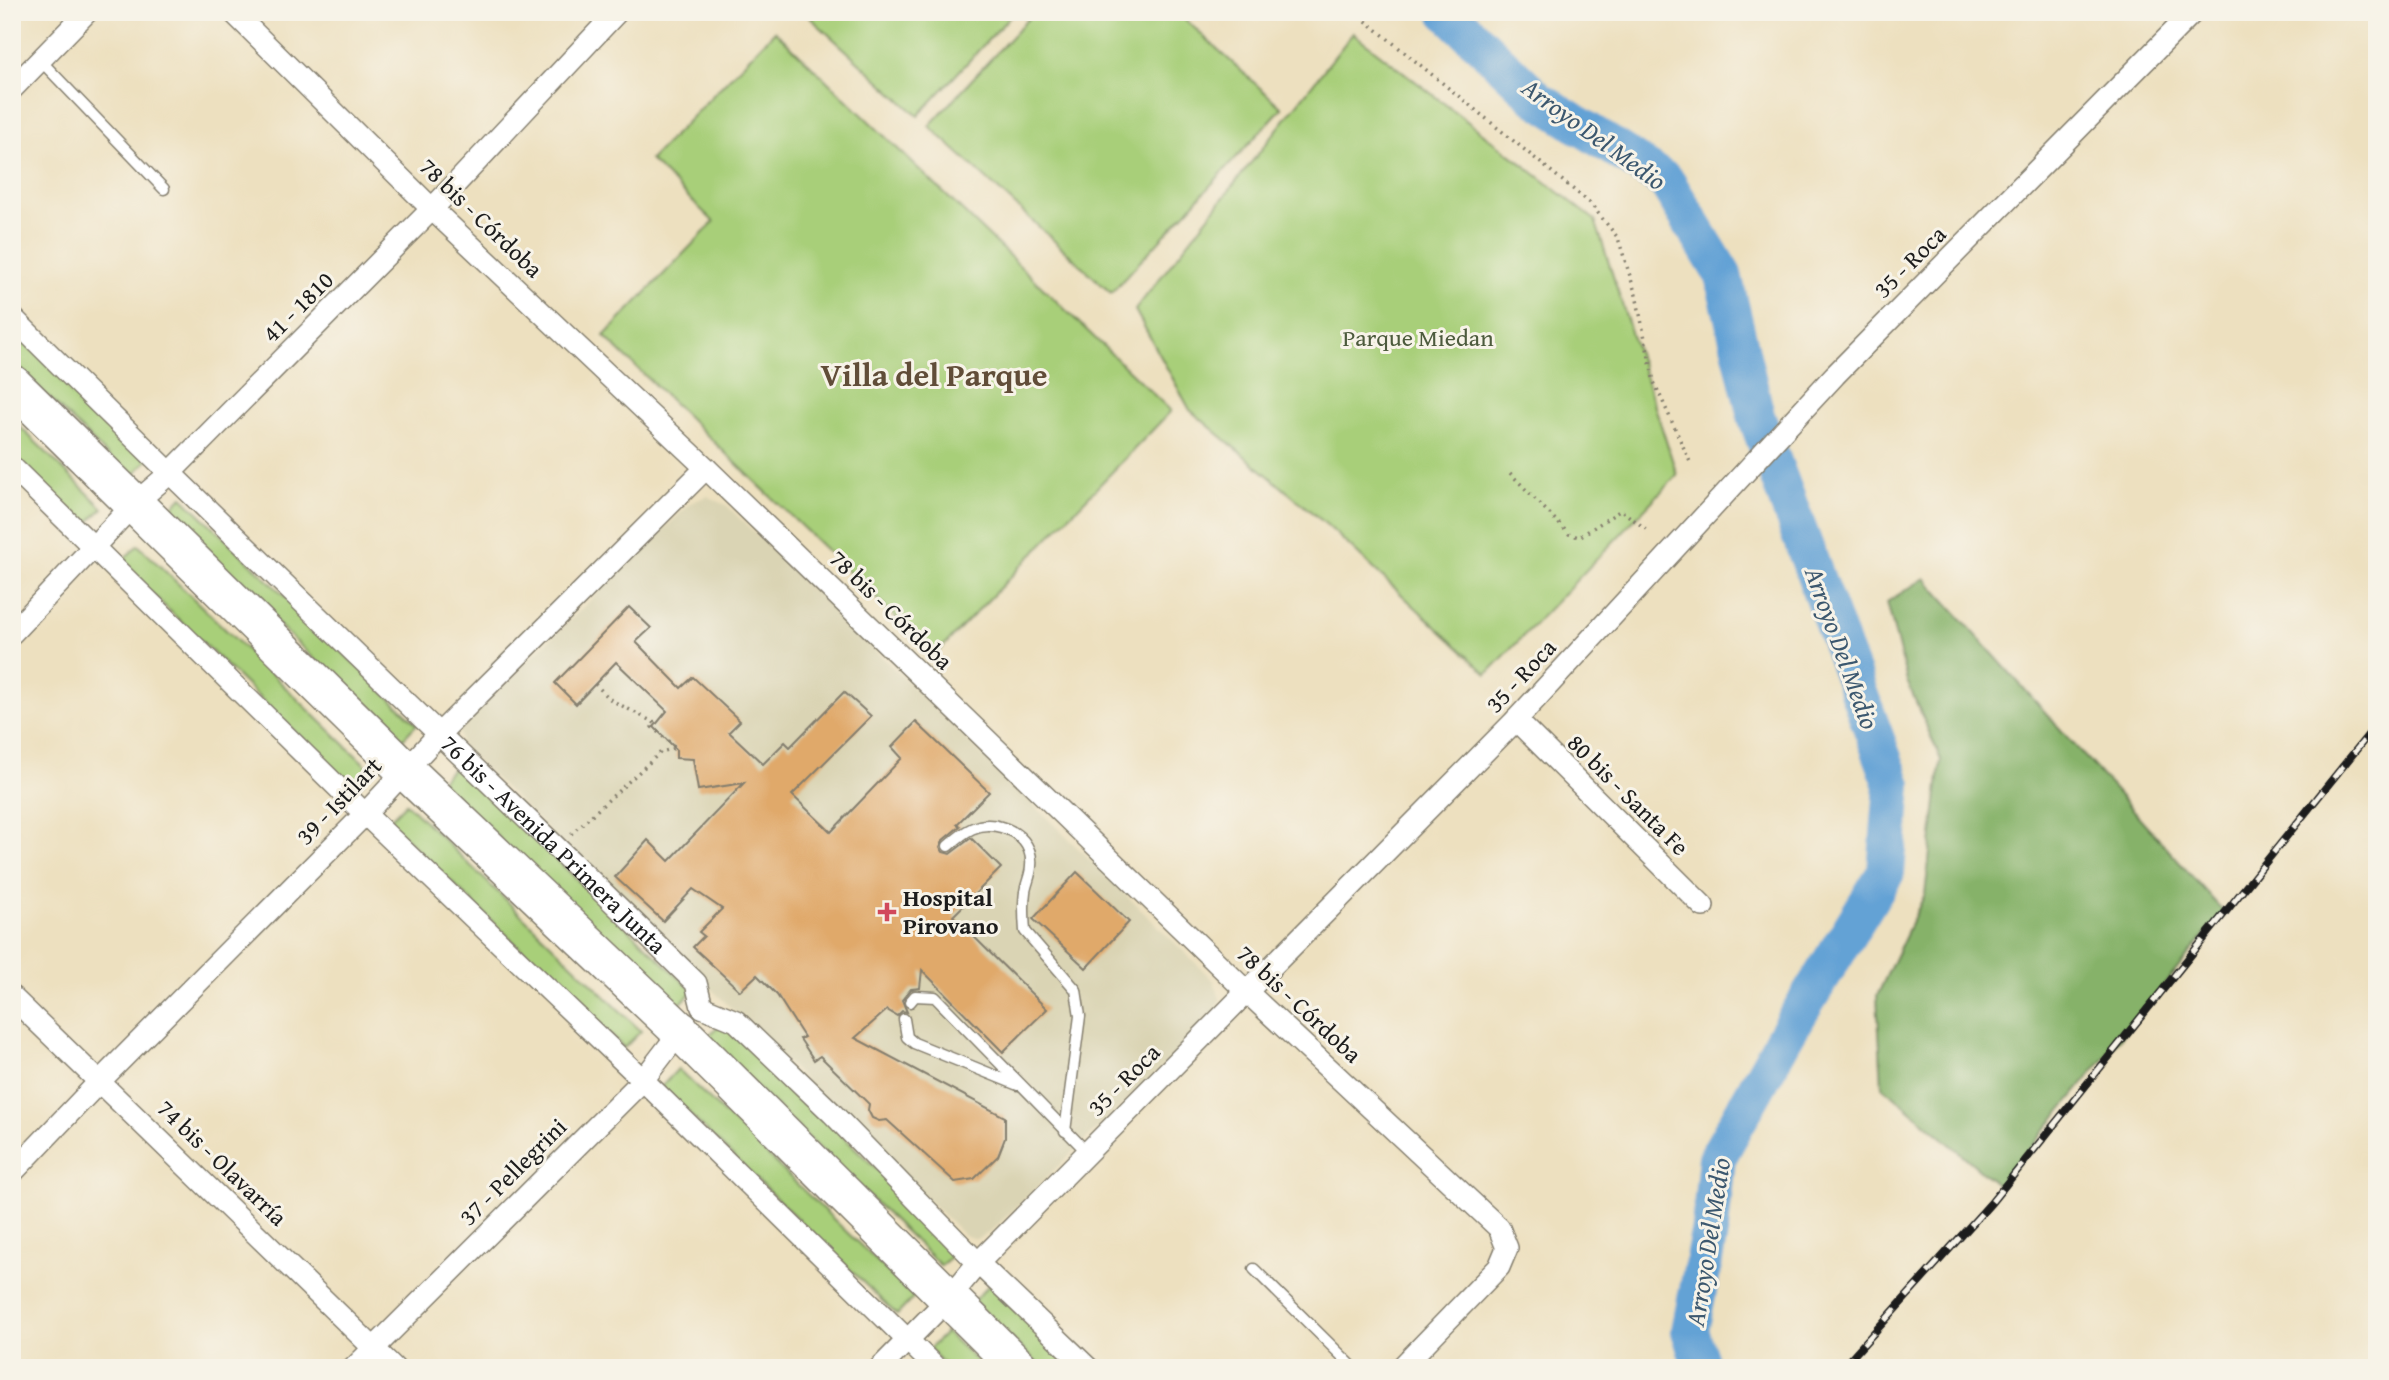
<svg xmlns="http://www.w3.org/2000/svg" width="2389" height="1380" font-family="'Gentium Book Plus',serif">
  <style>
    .built { fill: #dad4b4 }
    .green { fill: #a8cf79; stroke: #62764a; stroke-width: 2 }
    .forest { fill: #86b269; stroke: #516742; stroke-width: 2 }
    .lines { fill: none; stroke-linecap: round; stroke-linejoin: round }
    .river { stroke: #63a2d5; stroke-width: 38 }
    .building { fill: #e0a96b }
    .lane-casing { stroke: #847e6e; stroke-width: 13 }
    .street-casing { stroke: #847e6e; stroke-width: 24 }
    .highway-casing { stroke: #847e6e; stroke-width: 41 }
    .path { stroke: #847e6e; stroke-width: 3.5; stroke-dasharray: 2 5; stroke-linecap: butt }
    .lane { stroke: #fff; stroke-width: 10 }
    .street { stroke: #fff; stroke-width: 21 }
    .highway { stroke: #fff; stroke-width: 38 }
    .rail-casing { stroke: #1c1c1c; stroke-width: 8 }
    .rail { stroke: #f7f3e8; stroke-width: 5; stroke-dasharray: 16; stroke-linecap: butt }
    .poi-dot { fill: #d1495b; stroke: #f7f3e8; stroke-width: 2.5 }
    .labels { text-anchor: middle; stroke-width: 6; stroke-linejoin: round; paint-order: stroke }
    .street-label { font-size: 24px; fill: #1c1c1c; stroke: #f7f3e8 }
    .park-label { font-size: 24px; fill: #4d5b3d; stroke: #f7f3e8 }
    .poi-label { font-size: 24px; font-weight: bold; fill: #1c1c1c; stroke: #f7f3e8; text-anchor: start }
    .water-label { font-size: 26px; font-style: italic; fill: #3c586f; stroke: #f7f3e8 }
    .district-label { font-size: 32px; font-weight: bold; fill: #614d38; stroke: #f7f3e8 }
  </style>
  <rect width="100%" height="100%" fill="#f7f3e8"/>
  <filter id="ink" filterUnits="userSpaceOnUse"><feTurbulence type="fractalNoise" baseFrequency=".0143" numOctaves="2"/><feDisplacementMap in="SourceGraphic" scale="14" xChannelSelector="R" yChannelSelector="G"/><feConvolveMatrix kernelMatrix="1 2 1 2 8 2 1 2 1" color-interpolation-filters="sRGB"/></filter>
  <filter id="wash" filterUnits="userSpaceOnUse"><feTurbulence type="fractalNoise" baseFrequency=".00686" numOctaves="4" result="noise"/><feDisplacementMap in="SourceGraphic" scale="28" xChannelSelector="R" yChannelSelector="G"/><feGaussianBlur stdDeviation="1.57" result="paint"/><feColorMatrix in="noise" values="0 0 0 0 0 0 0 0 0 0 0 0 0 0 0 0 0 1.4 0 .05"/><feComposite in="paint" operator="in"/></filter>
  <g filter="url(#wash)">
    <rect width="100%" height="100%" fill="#ede0bf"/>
    <!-- built -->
    <path class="built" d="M707,496L726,505L1214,981L1220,999L1215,1015L989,1233L976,1239L964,1235L462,746L459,732L463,723L691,503Z"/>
    <!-- green -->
    <g class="green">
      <path d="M804,12H1014L918,116Z"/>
      <path d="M1034,12H1177L1282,108L1111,293L929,126Z"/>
      <path d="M775,31L1171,411L935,655L604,336L714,222L650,160Z"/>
      <path d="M1353,33L1595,220L1677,475L1487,674L1328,526L1190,410L1135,310Z"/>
      <path d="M12,326L148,460L130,478L12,361Z"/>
      <path d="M12,419L103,508L85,526L12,454Z"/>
      <path d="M182,497L417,724L400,742L165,515Z"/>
      <path d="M138,545L373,772L355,790L120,563Z"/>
      <path d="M457,764L693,991L675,1009L440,781Z"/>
      <path d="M406,803L641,1031L624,1048L388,821Z"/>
      <path d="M723,1021L959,1248L941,1266L706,1039Z"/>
      <path d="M678,1069L914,1297L897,1315L661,1087Z"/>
      <path d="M991,1283L1078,1368H1042L973,1301Z"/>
      <path d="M946,1332L984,1368H948L929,1349Z"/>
    </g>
    <!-- forest -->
    <path class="forest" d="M1925,578L2224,912L1999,1186L1882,1086L1877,996L1925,894L1941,760L1907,681L1887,602Z"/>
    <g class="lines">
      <!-- river -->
      <path class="river" d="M1447,12L1538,99L1666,181L1723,275L1756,416L1893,785L1886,872L1788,1031L1717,1158L1710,1228L1690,1331L1702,1368"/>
    </g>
    <g id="blocks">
      <!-- building -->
      <g class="building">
        <path d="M629,607L651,628L636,642L681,688L693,677L740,721L729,732L763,764L785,742L790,747L844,692L871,716L792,795L831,832L902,758L892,747L916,722L989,792L957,824L960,826L943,840L940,847L943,852L950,854L971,838L1001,868L953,916L1047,1009L1003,1052L922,970L920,988L911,989L902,1000L907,1012L902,1011L897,1016L887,1010L855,1038L1005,1117V1138L998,1156L974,1179L955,1182L887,1120L879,1121L872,1118L868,1110L869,1104L820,1056L814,1060L800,1039L804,1037L777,995L757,975L740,991L693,947L704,936L699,932L722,909L693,889L663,921L615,877L648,840L669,861L744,783L698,790L693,759L676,758V749L654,727L667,711L616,662L576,704L555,683Z"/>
        <path d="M1077,872L1129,922L1086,968L1033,919Z"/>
      </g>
    </g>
  </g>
  <g filter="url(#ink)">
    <use href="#blocks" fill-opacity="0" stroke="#847e6e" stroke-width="2"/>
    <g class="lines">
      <!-- lane casing -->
      <g class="lane-casing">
        <g id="lane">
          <path d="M40,60L164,189"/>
          <path d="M948,846C964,832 978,820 1001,827C1019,832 1033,846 1031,866C1031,875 1026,884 1025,892C1023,905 1024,918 1025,931L1076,990L1080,1016L1065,1131"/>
          <path d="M910,1002L915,996L935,997L1088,1153"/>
          <path d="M904,1019L907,1037L914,1043L1018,1085"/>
          <path d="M1254,1269L1354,1368"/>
        </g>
      </g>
      <!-- street casing -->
      <g class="street-casing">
        <g id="street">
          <path d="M233,12L432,209L706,468L1248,993L1499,1228L1507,1248L1499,1267L1401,1368"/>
          <path d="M12,89L87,12"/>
          <path id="s1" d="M12,317C237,542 469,761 696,983L702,1007"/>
          <path d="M12,467L365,814L643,1080L936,1368"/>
          <path d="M12,633L134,504L169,474L432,209L617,12"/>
          <path d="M1516,720L1703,906"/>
          <path d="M12,997L394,1368"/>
          <path d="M702,1007L736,1021L832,1113L978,1263L1088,1368"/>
          <path d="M12,1173L100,1081L365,814L440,733L706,468"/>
          <path d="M354,1368L643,1080L686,1024"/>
          <path d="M880,1368L949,1298L978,1263L1516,720L1835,375L2193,12"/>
        </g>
      </g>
      <!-- highway casing -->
      <g class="highway-casing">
        <path id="highway" d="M12,384L405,770L680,1031L1019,1368"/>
      </g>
      <!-- path -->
      <g class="path">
        <path d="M1355,12L1590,203L1618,238L1636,295L1654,382L1691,464"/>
        <path d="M1510,473L1569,534L1579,537L1621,510L1646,529"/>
        <path d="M595,684L611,700L655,723L652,727L676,748"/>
        <path d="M571,834L661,752L676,748"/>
      </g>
      <!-- lane -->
      <use href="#lane" class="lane"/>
      <!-- street -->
      <use href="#street" class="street"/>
      <!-- highway -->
      <use href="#highway" class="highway"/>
      <!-- rail casing -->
      <g class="rail-casing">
        <path id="rail" d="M1842,1368L1991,1203L2377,724"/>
      </g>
      <!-- rail -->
      <use href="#rail" class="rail"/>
    </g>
  </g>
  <!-- markers -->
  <path class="poi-dot" d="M883.5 901.5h7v7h7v7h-7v7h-7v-7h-7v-7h7z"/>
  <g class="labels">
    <!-- street labels -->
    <g class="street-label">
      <text transform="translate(481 218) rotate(44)" y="8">78 bis - Córdoba</text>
      <text transform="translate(1910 262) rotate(-45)" y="8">35 - Roca</text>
      <text transform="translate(298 307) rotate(-45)" y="8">41 - 1810</text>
      <text transform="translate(891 610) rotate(44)" y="8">78 bis - Córdoba</text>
      <text transform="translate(1521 676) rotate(-47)" y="8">35 - Roca</text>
      <text transform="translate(1628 795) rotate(45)" y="8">80 bis - Santa Fe</text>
      <text transform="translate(339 801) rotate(-46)" y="8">39 - Istilart</text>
      <text dy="8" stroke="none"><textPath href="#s1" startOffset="756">76 bis - Avenida Primera Junta</textPath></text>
      <text transform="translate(1299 1004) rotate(43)" y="8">78 bis - Córdoba</text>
      <text transform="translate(1124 1080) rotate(-45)" y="8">35 - Roca</text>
      <text transform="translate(222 1163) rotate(44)" y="8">74 bis - Olavarría</text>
      <text transform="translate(513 1172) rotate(-45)" y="8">37 - Pellegrini</text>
    </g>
    <!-- park labels -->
    <g class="park-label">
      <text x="1418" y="346">Parque Miedan</text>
    </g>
    <!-- poi labels -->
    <g class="poi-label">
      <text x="903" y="906">Hospital<tspan x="903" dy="28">Pirovano</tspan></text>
    </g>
    <!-- water labels -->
    <g class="water-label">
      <text transform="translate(1594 134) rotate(36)" y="9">Arroyo Del Medio</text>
      <text transform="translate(1842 648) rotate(70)" y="9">Arroyo Del Medio</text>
      <text transform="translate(1708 1242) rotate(-81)" y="9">Arroyo Del Medio</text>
    </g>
    <!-- district labels -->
    <g class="district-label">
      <text x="934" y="386">Villa del Parque</text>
    </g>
  </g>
  <!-- margin -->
  <rect width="2389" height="1380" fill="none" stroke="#f7f3e8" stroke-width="42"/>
</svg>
